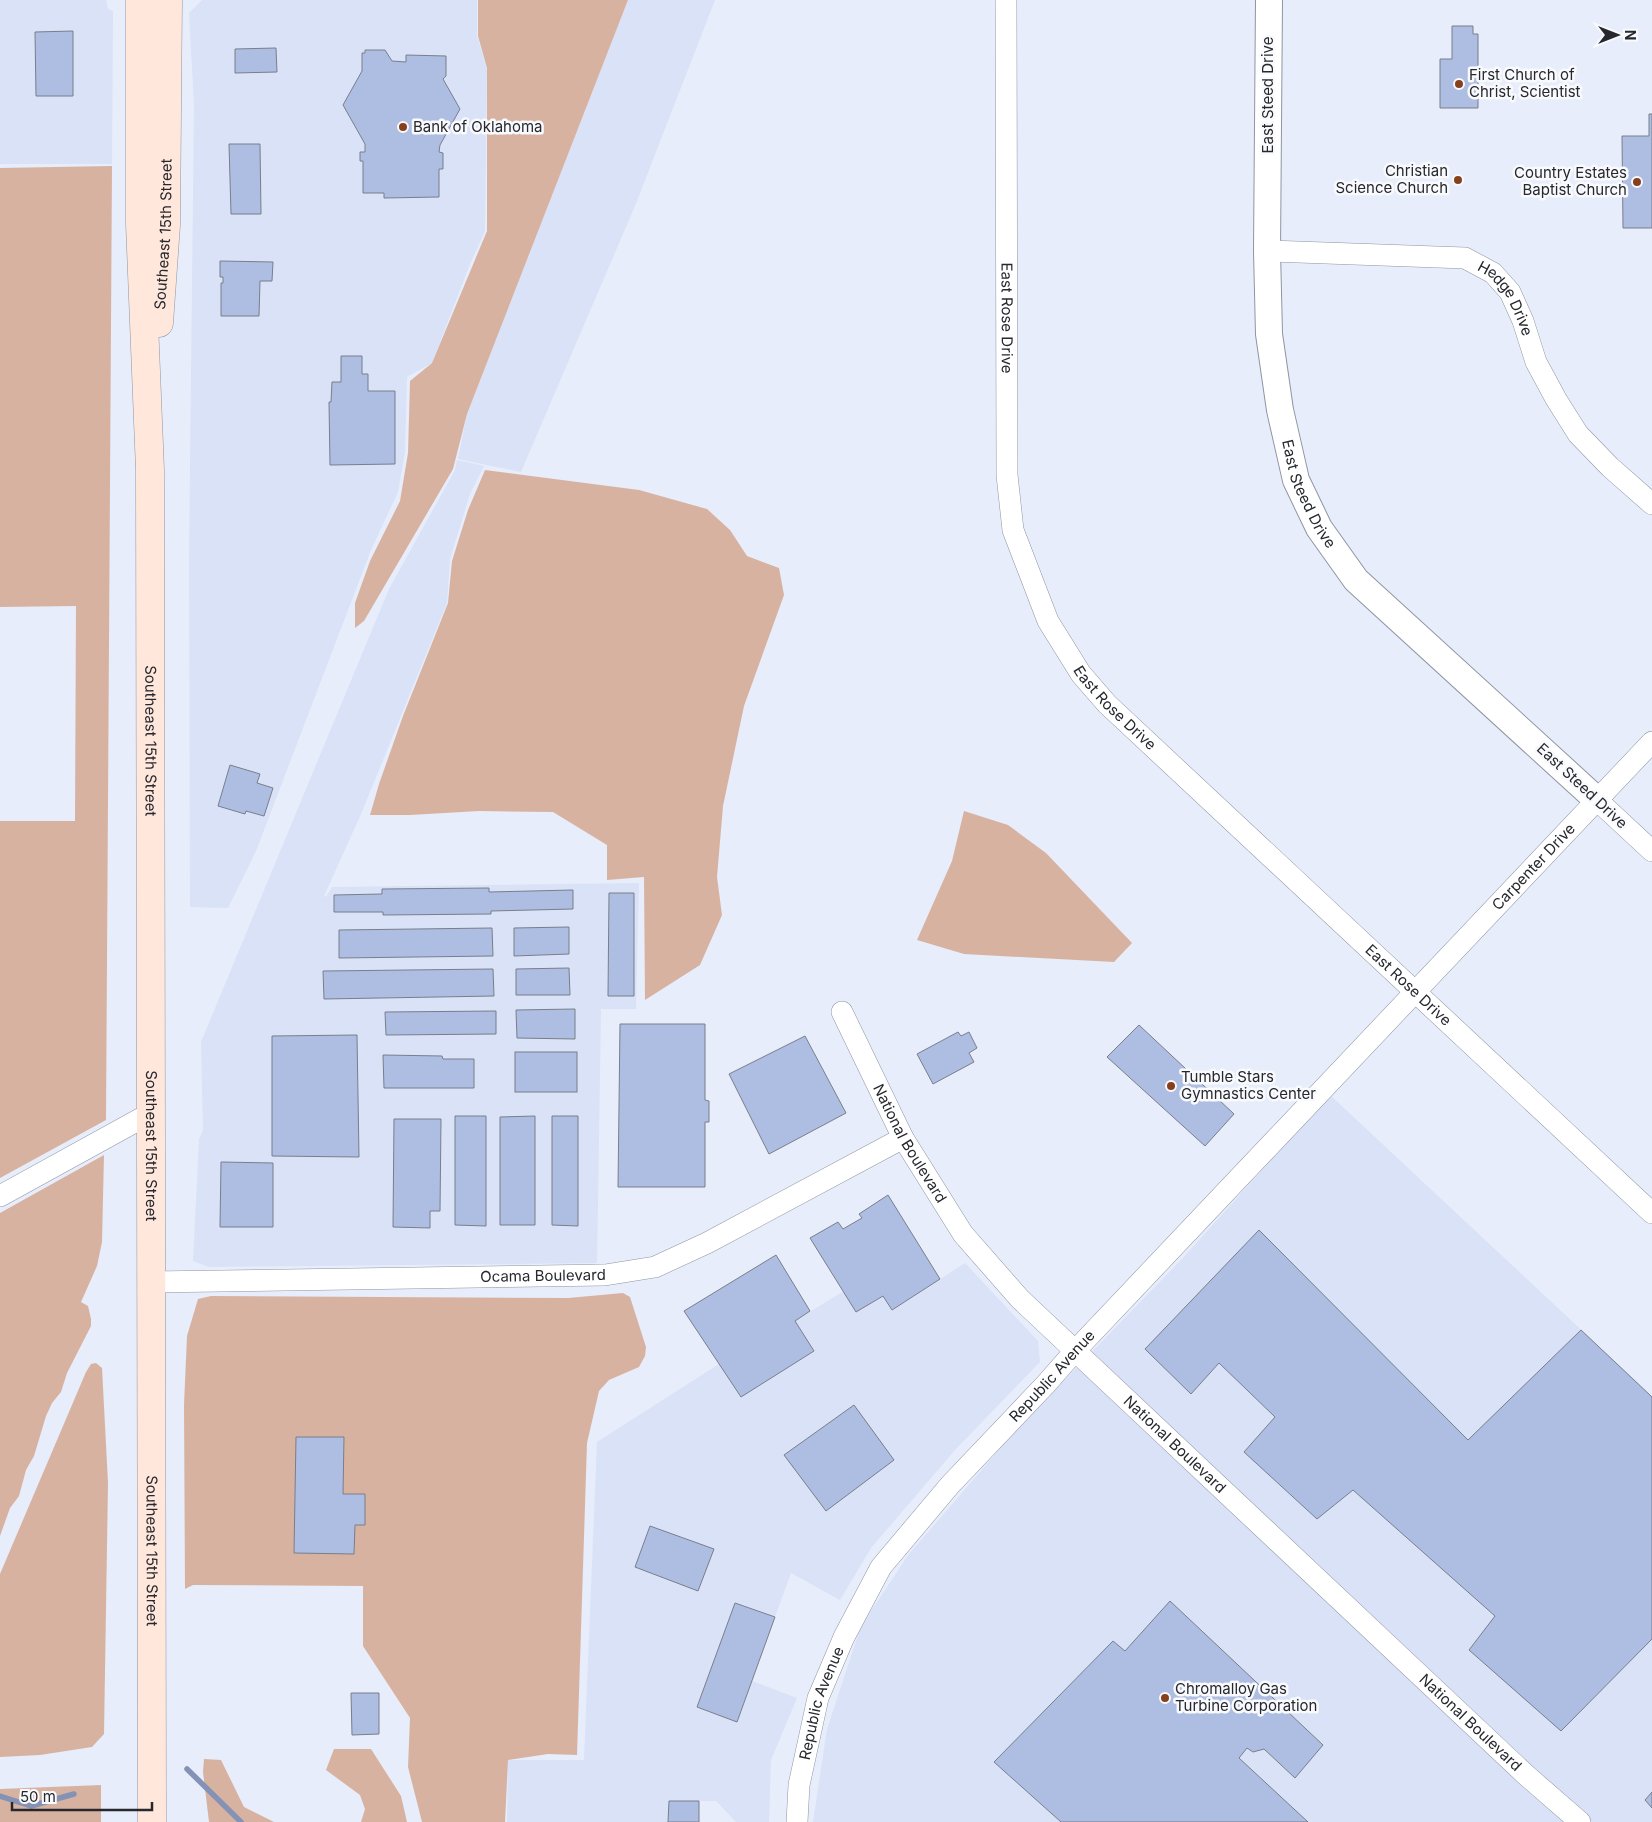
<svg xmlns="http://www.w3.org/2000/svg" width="1652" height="1822" font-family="Inter,sans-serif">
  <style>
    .built { fill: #d9e2f6 }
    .green { fill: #d8b2a1 }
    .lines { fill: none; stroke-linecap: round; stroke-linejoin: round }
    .stream { stroke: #8392b5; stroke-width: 5.5 }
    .building { fill: #aebee2; stroke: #797e8a }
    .minor-casing { stroke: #8f95a1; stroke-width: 22 }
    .tertiary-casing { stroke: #8f95a1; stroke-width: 28 }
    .secondary-casing { stroke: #8f95a1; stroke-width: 29 }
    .minor { stroke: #fff; stroke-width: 21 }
    .tertiary { stroke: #fff; stroke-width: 26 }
    .secondary { stroke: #ffe7dc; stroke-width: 28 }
    .poi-dot { fill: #86401c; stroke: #f9fafd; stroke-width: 2 }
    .labels { text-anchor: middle; stroke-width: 5; stroke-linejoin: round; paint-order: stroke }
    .poi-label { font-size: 15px; fill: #26282d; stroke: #f9fafd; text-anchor: start }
    .street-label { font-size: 15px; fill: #26282d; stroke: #f9fafd }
  </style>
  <rect width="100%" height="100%" fill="#e7edfa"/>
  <!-- built -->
  <g class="built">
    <path d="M0,0H106L108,9L113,11L112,164H0Z"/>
    <path d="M202,0H477V36L487,69L485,231L470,264L432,363L407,377L405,452L398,492L371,550L256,851L228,908L190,907L189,560L194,104L189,13Z"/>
    <path d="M628,0H715L635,206L521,472L458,459L467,414Z"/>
    <path d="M457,460L484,466L470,494L450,559L447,603L361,814L324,896L326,897L332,887L639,883L636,1009H601L597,1263L209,1267L193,1261L199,1139L203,1130L201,1042L389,589L455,470Z"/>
    <path d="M1330,1095L1652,1396V1822H813L827,1729L861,1626L909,1554L1018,1428L1181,1260Z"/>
    <path d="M965,1263L1038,1341L1040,1362L955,1450L871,1548L840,1600L791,1573L775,1617L735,1603L697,1707L737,1722L752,1681L797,1698L771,1760L769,1822H736L716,1801H669L668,1822H507L508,1760H584L597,1442L719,1364L741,1397L814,1351L795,1321L844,1291L883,1296L893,1310Z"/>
  </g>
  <!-- green -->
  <g class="green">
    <path d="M478,0H628L467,414L453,469L364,621L355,628V603L370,561L400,501L408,453L410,381L432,363L487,231V68L478,36Z"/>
    <path d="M112,166L106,1120L0,1178V821H75L76,606L0,607V168Z"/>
    <path d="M485,470L639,490L707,509L730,530L747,556L779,568L784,595L744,706L723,806L717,877L722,915L700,965L645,1000L644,877L607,880V845L553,812L479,811L410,815H370L379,784L403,716L448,603L452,561L468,510Z"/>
    <path d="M964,811L1008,825L1046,853L1132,943L1114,962L964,954L917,940L952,861Z"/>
    <path d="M104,1155L102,1242L97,1266L81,1302L88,1306L91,1319V1326L67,1373L61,1392L52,1403L46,1416L34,1456L26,1470L19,1496L10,1508L0,1536V1213Z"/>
    <path d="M623,1293L630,1297L646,1347L645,1356L639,1367L609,1380L599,1391L587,1443L577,1755L548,1754L508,1760L505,1822H422L408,1767L410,1718L363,1646V1586L193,1585L185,1589L184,1405L187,1336L198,1299L211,1296L568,1298Z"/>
    <path d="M96,1363L102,1368L108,1483L104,1734L92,1747L40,1755L0,1757V1574L86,1372L91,1364Z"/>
    <path d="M334,1749H371L401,1796L407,1822H361L365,1809L360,1795L326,1770Z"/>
    <path d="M204,1759L221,1760L244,1807L274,1822H209L203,1772Z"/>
    <path d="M101,1785V1822H0V1789Z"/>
  </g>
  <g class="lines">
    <!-- stream -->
    <g class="stream">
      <path d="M187,1769L241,1822"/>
      <path d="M0,1796L31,1806L74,1794"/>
    </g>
  </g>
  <!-- building -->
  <g class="building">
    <path d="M1452,26H1473V34H1478V108H1440V59H1452Z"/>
    <path d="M73,31V96H36L35,32Z"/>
    <path d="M276,48L277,72L235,73V49Z"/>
    <path d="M365,50H385L392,61L406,62V55L446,56V76L443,79L460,109L440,145L439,152L443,153V169H439V197L384,198V193H363V161H360V152H365V144L343,105L362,71V53H365Z"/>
    <path d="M1649,114H1652V228H1623L1622,136H1649Z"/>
    <path d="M229,144H260L261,214H231Z"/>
    <path d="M220,261L273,262L272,281H260L259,316H221V283H223V277H220Z"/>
    <path d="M341,356H362V374H368V391H395V464L330,465L329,402H331L332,382H341Z"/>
    <path d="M230,765L260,774L257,783L273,788L264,816L246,811L245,814L218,806Z"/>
    <path d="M489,888V892L573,890V909L491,911V914L383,915V912H334V895L382,894V889Z"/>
    <path d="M609,893H634V996H608Z"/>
    <path d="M569,927V954L514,956V928Z"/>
    <path d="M492,928L493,956L339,958V930Z"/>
    <path d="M569,968L570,995H516V969Z"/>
    <path d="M493,969L494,996L324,999L323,971Z"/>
    <path d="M575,1009V1039L517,1038L516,1010Z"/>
    <path d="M496,1011V1034L386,1035L385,1012Z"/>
    <path d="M620,1024H705V1100L709,1101V1122H705V1187H618Z"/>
    <path d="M1139,1025L1234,1114L1205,1146L1107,1057Z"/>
    <path d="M958,1032L961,1036L969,1032L977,1048L969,1053L974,1062L933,1084L917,1054Z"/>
    <path d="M357,1035L359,1157L272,1156V1036Z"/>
    <path d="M805,1036L846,1113L769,1154L729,1074Z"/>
    <rect x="515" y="1052" width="62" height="40"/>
    <path d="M383,1055L442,1056L443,1059H474V1088H384Z"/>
    <path d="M455,1116H486V1226L455,1225Z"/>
    <path d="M535,1116V1225H500V1117Z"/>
    <path d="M552,1116H578V1226L552,1225Z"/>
    <path d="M394,1119H441L440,1211H430V1228L393,1227Z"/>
    <path d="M221,1162L273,1163V1227H220Z"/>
    <path d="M888,1195L940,1279L892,1310L883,1296L856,1312L810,1238L838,1222L843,1229L862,1218L859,1214Z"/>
    <path d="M1259,1230L1468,1440L1581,1330L1652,1397V1639L1561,1731L1469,1650L1495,1616L1353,1490L1317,1519L1244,1452L1275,1417L1219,1363L1191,1394L1145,1349Z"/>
    <path d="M776,1255L810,1311L795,1321L814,1351L741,1397L684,1311Z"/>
    <path d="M854,1405L894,1460L826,1511L784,1455Z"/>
    <path d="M296,1437H344L343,1494H365V1525H355L354,1554L294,1553Z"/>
    <path d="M650,1526L714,1549L698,1591L635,1567Z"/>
    <path d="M1170,1601L1323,1745L1295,1778L1264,1749L1253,1752L1247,1748L1239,1758L1308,1822H1061L994,1762L1113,1641L1125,1651Z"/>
    <path d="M735,1603L775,1617L737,1722L697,1707Z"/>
    <path d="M351,1693H379V1734L352,1735Z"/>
    <path d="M1652,1792V1808L1645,1800Z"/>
    <path d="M669,1801H699V1822H668Z"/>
  </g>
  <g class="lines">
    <!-- minor casing -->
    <g class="minor-casing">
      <g id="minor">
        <path id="s1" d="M1006,0L1007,475L1013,530L1048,621L1081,674L1107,704L1652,1213"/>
        <path id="s2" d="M1267,251L1465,258L1493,273L1510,292L1523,321L1536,362L1556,399L1578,434L1610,467L1652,504"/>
        <path d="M1597,800L1652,851"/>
        <path id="s3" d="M842,1012L903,1138L963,1234L1020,1299L1526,1775L1580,1822"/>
        <path d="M0,1196L151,1113"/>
        <path id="s4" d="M151,1282L605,1275L655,1267L707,1243L903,1138"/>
        <path id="s5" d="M797,1822L799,1785L818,1698L844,1637L881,1567L950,1485L1046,1384L1074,1352L1652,742"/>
      </g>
    </g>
    <!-- tertiary casing -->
    <g class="tertiary-casing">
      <g id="tertiary">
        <path id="s6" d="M1269,0L1267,251L1269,334L1280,410L1296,480L1319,528L1356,580L1597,800"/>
      </g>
    </g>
    <!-- secondary casing -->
    <g class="secondary-casing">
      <g id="secondary">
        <path id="s7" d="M140,0V224L150,470L152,1822"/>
        <path id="s8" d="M159,323L166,225L168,0"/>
      </g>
    </g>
    <!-- minor -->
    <use href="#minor" class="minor"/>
    <!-- tertiary -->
    <use href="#tertiary" class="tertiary"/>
    <!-- secondary -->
    <use href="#secondary" class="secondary"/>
  </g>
  <!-- markers -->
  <g class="poi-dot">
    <circle cx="1459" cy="84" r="5"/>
    <circle cx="403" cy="127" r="5"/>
    <circle cx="1458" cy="180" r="5"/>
    <circle cx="1637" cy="182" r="5"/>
    <circle cx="1171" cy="1086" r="5"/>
    <circle cx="1165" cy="1698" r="5"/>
  </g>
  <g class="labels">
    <!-- poi labels -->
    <g class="poi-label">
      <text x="1469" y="80">First Church of<tspan x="1469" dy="17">Christ, Scientist</tspan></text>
      <text x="413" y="132">Bank of Oklahoma</text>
      <text x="1448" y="176" text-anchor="end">Christian<tspan x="1448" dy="17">Science Church</tspan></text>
      <text x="1627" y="178" text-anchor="end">Country Estates<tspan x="1627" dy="17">Baptist Church</tspan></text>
      <text x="1181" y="1082">Tumble Stars<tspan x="1181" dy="17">Gymnastics Center</tspan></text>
      <text x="1175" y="1694">Chromalloy Gas<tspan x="1175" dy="17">Turbine Corporation</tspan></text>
    </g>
    <!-- street labels -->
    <g class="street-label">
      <text transform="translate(1268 95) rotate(-90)" y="5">East Steed Drive</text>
      <text dy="5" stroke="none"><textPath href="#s8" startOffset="89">Southeast 15th Street</textPath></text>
      <text dy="5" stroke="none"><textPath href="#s2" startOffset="258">Hedge Drive</textPath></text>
      <text dy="5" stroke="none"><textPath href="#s1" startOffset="318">East Rose Drive</textPath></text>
      <text dy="5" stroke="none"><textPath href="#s6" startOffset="500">East Steed Drive</textPath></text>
      <text dy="5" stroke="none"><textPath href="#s1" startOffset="738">East Rose Drive</textPath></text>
      <text dy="5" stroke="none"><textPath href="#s7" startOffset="741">Southeast 15th Street</textPath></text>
      <text transform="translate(1582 786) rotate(43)" y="5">East Steed Drive</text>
      <text dy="5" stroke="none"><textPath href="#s5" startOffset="1229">Carpenter Drive</textPath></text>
      <text dy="5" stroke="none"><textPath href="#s1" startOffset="1142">East Rose Drive</textPath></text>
      <text dy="5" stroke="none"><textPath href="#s3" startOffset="148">National Boulevard</textPath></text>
      <text dy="5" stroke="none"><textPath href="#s7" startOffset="1146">Southeast 15th Street</textPath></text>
      <text dy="5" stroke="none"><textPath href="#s4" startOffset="392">Ocama Boulevard</textPath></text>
      <text dy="5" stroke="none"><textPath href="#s5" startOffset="528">Republic Avenue</textPath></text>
      <text dy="5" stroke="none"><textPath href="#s3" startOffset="552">National Boulevard</textPath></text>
      <text dy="5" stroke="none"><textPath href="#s7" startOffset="1551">Southeast 15th Street</textPath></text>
      <text dy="5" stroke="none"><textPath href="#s5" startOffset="122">Republic Avenue</textPath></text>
      <text dy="5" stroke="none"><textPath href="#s3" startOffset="958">National Boulevard</textPath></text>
    </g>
  </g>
  <!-- north arrow -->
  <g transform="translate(1617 35) rotate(90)" stroke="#f9fafd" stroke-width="4" paint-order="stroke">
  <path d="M0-4L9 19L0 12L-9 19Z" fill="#26282d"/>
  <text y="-8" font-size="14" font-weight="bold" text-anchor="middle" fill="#26282d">N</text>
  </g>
  <!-- scale -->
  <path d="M12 1802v8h140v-8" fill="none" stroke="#26282d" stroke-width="2.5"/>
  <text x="20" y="1802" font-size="15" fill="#26282d" stroke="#f9fafd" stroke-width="4" paint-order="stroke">50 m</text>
</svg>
